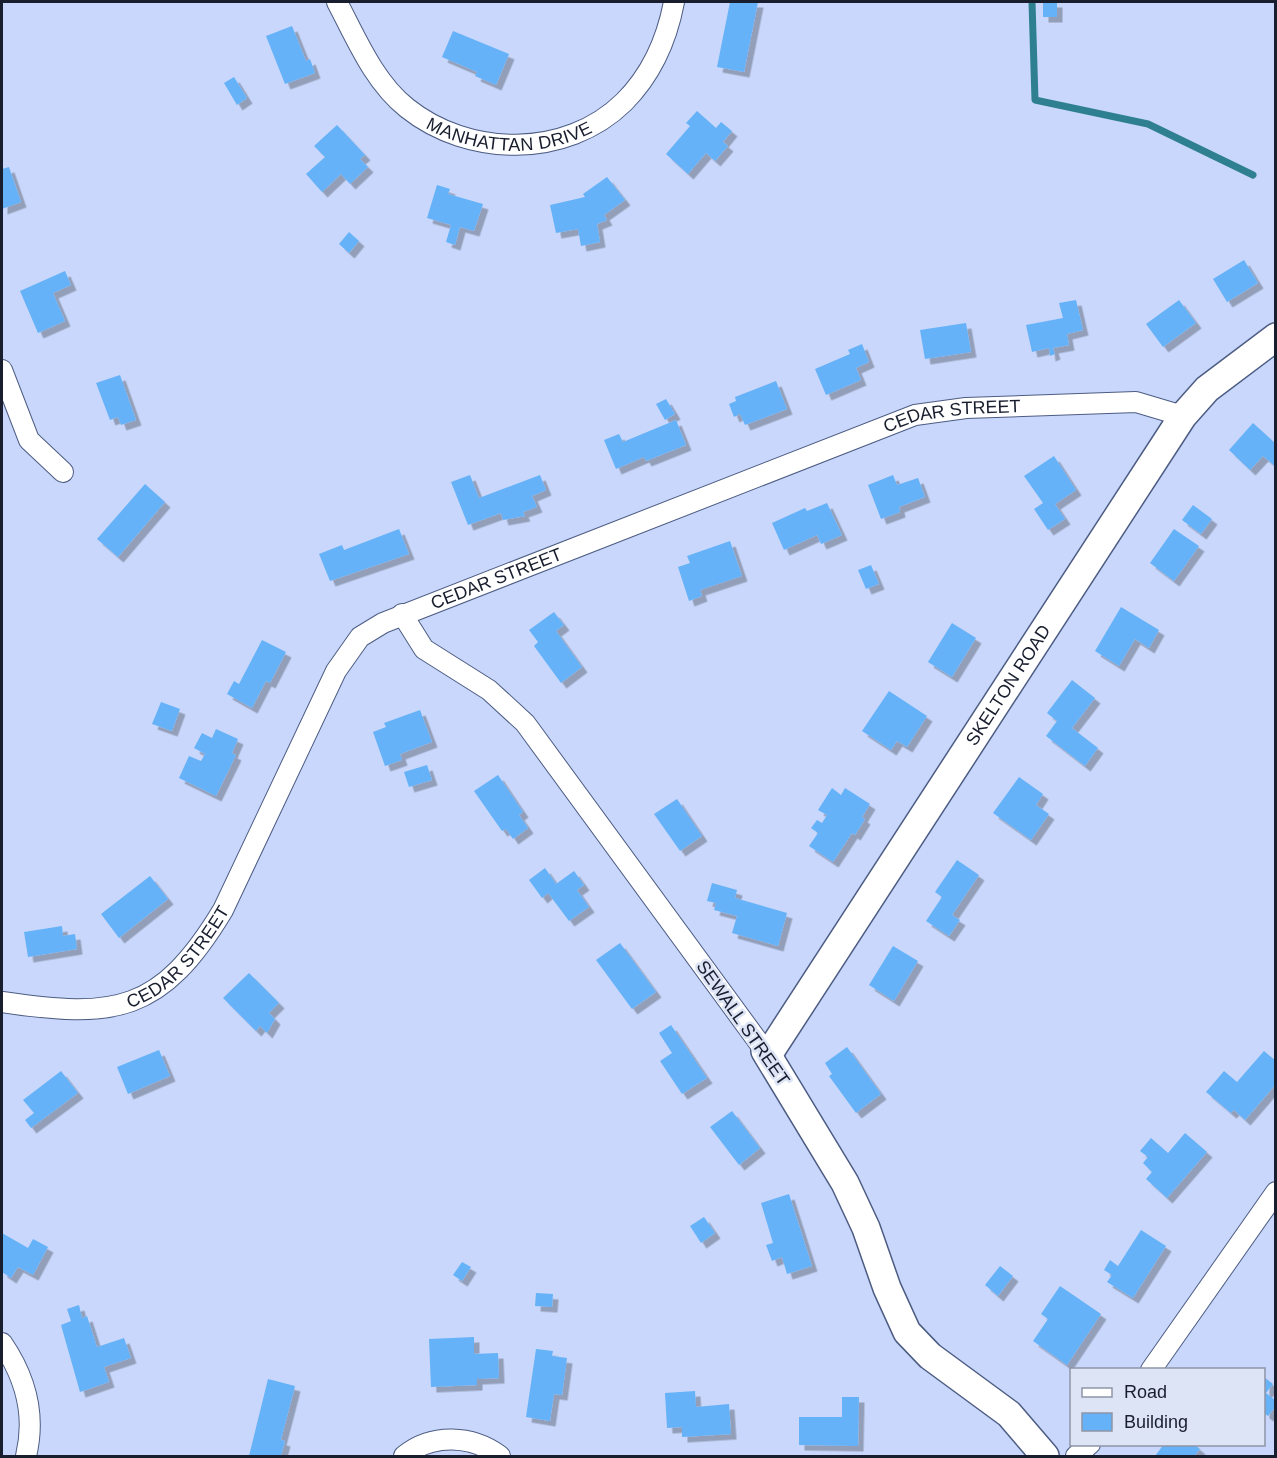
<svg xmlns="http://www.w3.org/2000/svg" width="1277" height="1458" font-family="Helvetica,sans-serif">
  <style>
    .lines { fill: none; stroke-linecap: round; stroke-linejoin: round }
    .stream { stroke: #2e7f8f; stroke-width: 7 }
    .building { fill: #66b2f8; filter: url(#shadow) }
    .street-casing { stroke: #4d5c82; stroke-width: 22 }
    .secondary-casing { stroke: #4d5c82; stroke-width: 30 }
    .street { stroke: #fff; stroke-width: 20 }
    .secondary { stroke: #fff; stroke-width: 27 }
    .labels { text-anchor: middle; stroke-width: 5; stroke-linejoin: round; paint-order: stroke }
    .street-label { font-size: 18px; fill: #181e2e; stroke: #dde4f6 }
  </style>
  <defs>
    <filter id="shadow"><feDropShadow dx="5.5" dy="5.5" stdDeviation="0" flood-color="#0004"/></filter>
  </defs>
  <rect width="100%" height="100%" fill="#c8d7fb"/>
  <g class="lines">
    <!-- stream -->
    <path class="stream" d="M1032,2L1035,100L1148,124L1253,175"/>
  </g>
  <!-- building -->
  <g class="building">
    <path d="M730,2H758L744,72L717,67Z"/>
    <rect x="1043" y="2" width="14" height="15"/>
    <path d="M292,26L306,61L310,59L315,73L285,84L266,36Z"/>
    <path d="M453,31L509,54L496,85L475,76L477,72L442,57Z"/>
    <path d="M234,77L247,98L237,105L224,83Z"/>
    <path d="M697,111L716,128L721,122L732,131L723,142L728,146L715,161L706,153L688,174L666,154L690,126L686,123Z"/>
    <path d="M337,125L365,155L360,159L368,167L350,184L341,174L322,192L306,174L325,157L314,146Z"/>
    <path d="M9,167L21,202L2,209V169Z"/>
    <path d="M607,177L625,200L604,215L607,220L597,224L600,242L581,246L578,229L556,233L550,205L585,197L583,194Z"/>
    <path d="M437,185L450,189L448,194L483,204L474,231L460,227L455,245L446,242L451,225L427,218Z"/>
    <path d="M349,232L359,241L349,253L339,244Z"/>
    <path d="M1244,260L1258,283L1227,302L1213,279Z"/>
    <path d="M65,271L71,285L53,293L65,321L38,333L20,291Z"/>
    <path d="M1076,300L1083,330L1067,334L1069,345L1053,348L1055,354L1050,356L1049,348L1032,352L1026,325L1063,318L1059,303Z"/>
    <path d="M1179,300L1196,323L1163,347L1146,324Z"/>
    <path d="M966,323L971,352L925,359L920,330Z"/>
    <path d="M862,344L869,362L856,368L861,380L826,395L815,369L850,354L848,350Z"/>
    <path d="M120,375L136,420L121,425L118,417L110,420L96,383Z"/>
    <path d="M776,381L787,409L745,425L740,414L734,417L729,404L736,401L735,397Z"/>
    <path d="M666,399L675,414L665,420L656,404Z"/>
    <path d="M676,420L686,445L646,461L644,457L616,469L604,440L619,434L623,442Z"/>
    <path d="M1253,423L1276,444V467L1263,456L1250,470L1229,450Z"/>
    <path d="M1054,456L1076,490L1055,504L1065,519L1048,530L1034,509L1043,503L1024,476Z"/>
    <path d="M470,475L479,498L540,475L546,490L532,496L537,507L523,512L525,516L503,520L501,513L468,525L451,482Z"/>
    <path d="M893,475L897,485L918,478L925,497L899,507L900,512L881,519L868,485Z"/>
    <path d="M145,484L165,502L118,557L97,539Z"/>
    <path d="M827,503L842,535L821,544L817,535L784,550L772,523L805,508L807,511Z"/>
    <path d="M1193,505L1212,519L1201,534L1182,520Z"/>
    <path d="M399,529L409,554L330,581L319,554L342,545L344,550Z"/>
    <path d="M1174,529L1199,546L1174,581L1150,563Z"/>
    <path d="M730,541L742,576L700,590L702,596L689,601L678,567L690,563L687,556Z"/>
    <path d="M871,565L879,584L866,589L858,570Z"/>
    <path d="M1121,607L1159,630L1149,648L1135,639L1119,666L1095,651Z"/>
    <path d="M554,612L564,625L556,631L582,667L561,683L534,646L538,642L529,630Z"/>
    <path d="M952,623L976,638L952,677L928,662Z"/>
    <path d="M262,640L286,652L270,683L266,681L252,708L227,694L234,681L239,684Z"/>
    <path d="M1072,680L1095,698L1072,728L1098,748L1085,766L1046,736L1057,721L1047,713Z"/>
    <path d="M889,691L927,716L907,747L897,741L891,750L862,731Z"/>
    <path d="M161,702L180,709L172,731L152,724Z"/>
    <path d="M420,710L432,742L400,754L402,760L385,766L373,732L386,727L384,723Z"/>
    <path d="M216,729L238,739L232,753L236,755L216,796L179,778L189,756L201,761L205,754L194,748L202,733L212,738Z"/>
    <path d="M427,765L432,780L409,787L404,772Z"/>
    <path d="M498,775L523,812L519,815L528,828L513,839L506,829L502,831L474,791Z"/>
    <path d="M1019,777L1043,794L1036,805L1049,814L1031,840L993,813Z"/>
    <path d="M832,788L841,795L845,788L870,804L862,817L865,819L855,835L852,833L833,862L809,846L818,833L811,828L817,820L822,823L827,815L818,810Z"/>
    <path d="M677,799L702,836L680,851L654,814Z"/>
    <path d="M957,860L979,875L952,915L960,920L949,936L926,921L942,897L935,892Z"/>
    <path d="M545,868L556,884L574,871L584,885L577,890L589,907L569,921L548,893L542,898L529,880Z"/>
    <path d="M150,876L168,899L119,938L101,914Z"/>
    <path d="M712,883L737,890L735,898L787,913L778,946L732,933L737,916L714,910L716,903L707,901Z"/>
    <path d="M62,926L63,936L75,934L77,949L28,957L24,932Z"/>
    <path d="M620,943L656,992L632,1009L596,960Z"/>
    <path d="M893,946L918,961L894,1001L869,985Z"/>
    <path d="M249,973L279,1003L269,1013L275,1019L267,1033L260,1026L256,1031L223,998Z"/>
    <path d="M671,1025L707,1078L682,1094L660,1061L672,1053L659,1033Z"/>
    <path d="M847,1047L881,1094L856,1113L829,1076L832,1074L825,1063Z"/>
    <path d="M159,1050L170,1076L128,1094L117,1067Z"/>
    <path d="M1264,1051L1276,1061V1084L1245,1120L1234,1110L1231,1113L1206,1092L1224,1071L1237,1082Z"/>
    <path d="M61,1071L78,1093L31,1128L25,1120L34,1113L23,1100Z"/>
    <path d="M732,1111L760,1148L739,1165L710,1127Z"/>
    <path d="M1185,1133L1207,1152L1167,1198L1146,1179L1152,1172L1143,1163L1148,1157L1140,1151L1151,1138L1168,1153Z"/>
    <path d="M789,1194L812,1266L787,1274L782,1257L772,1261L766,1245L773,1243L761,1203Z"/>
    <path d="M704,1217L715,1233L701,1243L690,1226Z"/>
    <path d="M1141,1230L1166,1246L1133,1298L1107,1282L1112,1275L1104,1270L1110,1260L1118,1266Z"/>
    <path d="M2,1233L28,1248L33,1239L48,1247L33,1275L18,1267L11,1278L2,1272Z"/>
    <path d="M462,1262L471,1267L462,1281L453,1275Z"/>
    <path d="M1000,1266L1013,1276L998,1296L985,1285Z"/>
    <path d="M1060,1286L1101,1314L1067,1365L1033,1341L1048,1319L1041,1314Z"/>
    <path d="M536,1293L553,1294L552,1307L535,1306Z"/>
    <path d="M79,1305L82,1318L87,1316L97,1347L124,1338L131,1358L104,1367L109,1382L80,1392L61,1325L71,1321L67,1309Z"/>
    <path d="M474,1337V1354L498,1353L499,1378L477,1379V1385L431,1387L429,1339Z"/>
    <path d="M536,1349L553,1351L552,1356L567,1358L562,1395L554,1394L550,1421L526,1417Z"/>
    <path d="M1264,1377L1273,1384L1266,1393L1276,1401V1406L1268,1416L1264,1413Z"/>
    <path d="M268,1379L295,1386L281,1440L285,1441L281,1456H249Z"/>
    <path d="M695,1391L696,1407L729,1404L731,1434L682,1437V1427L667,1428L665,1393Z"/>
    <path d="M842,1397H859L858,1446L799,1445V1417H842Z"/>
    <path d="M1164,1444H1194L1200,1449L1194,1456H1155Z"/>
  </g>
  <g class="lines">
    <!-- street casing -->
    <g class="street-casing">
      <g id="street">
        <path id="s1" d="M337,2C356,38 374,82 407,108C468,157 566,159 624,102C652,74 667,39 674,2"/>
        <path d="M2,370L29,440L63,472"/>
        <path d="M402,614L424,649L489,690L525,723L765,1051"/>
        <path id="s2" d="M2,1002C115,1019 161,1013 223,910L336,671L360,637L383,623L915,415L966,408L1136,402L1183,416"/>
        <path d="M2,1343C26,1378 36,1415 26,1456"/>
        <path d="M1151,1370L1276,1192"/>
        <path d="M404,1456C432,1433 472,1435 500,1456"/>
        <path d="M1076,1456L1090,1444"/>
      </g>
    </g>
    <!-- secondary casing -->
    <g class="secondary-casing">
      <g id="secondary">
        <path d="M765,1051L845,1183L866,1228L887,1288L907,1332L930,1356L1009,1414L1045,1456"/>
        <path id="s3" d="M768,1055L1183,416L1207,389L1276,337"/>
      </g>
    </g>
    <!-- street -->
    <use href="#street" class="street"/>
    <!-- secondary -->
    <use href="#secondary" class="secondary"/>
  </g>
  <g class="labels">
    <!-- street labels -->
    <g class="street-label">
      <text dy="6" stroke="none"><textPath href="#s1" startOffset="238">MANHATTAN DRIVE</textPath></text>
      <text dy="6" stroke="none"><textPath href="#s2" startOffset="1203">CEDAR STREET</textPath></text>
      <text dy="6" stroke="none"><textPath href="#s2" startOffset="717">CEDAR STREET</textPath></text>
      <text dy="6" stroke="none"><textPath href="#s3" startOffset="441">SKELTON ROAD</textPath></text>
      <text dy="6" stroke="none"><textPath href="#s2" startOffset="196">CEDAR STREET</textPath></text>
      <text transform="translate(743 1023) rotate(55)" y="6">SEWALL STREET</text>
    </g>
  </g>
  <!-- border -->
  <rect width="1277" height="1458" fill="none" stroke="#181e2e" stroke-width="6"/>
  <!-- legend -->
  <rect x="1070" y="1368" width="195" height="78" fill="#dde4f6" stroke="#8e95a6" stroke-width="1.5"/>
  <rect x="1082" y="1388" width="30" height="9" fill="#ffffff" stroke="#8e95a6" stroke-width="1.5"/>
  <text x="1124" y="1398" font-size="18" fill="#181e2e">Road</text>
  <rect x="1082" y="1413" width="30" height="18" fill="#66b2f8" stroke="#8e95a6" stroke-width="1.5"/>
  <text x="1124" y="1428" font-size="18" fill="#181e2e">Building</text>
</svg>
